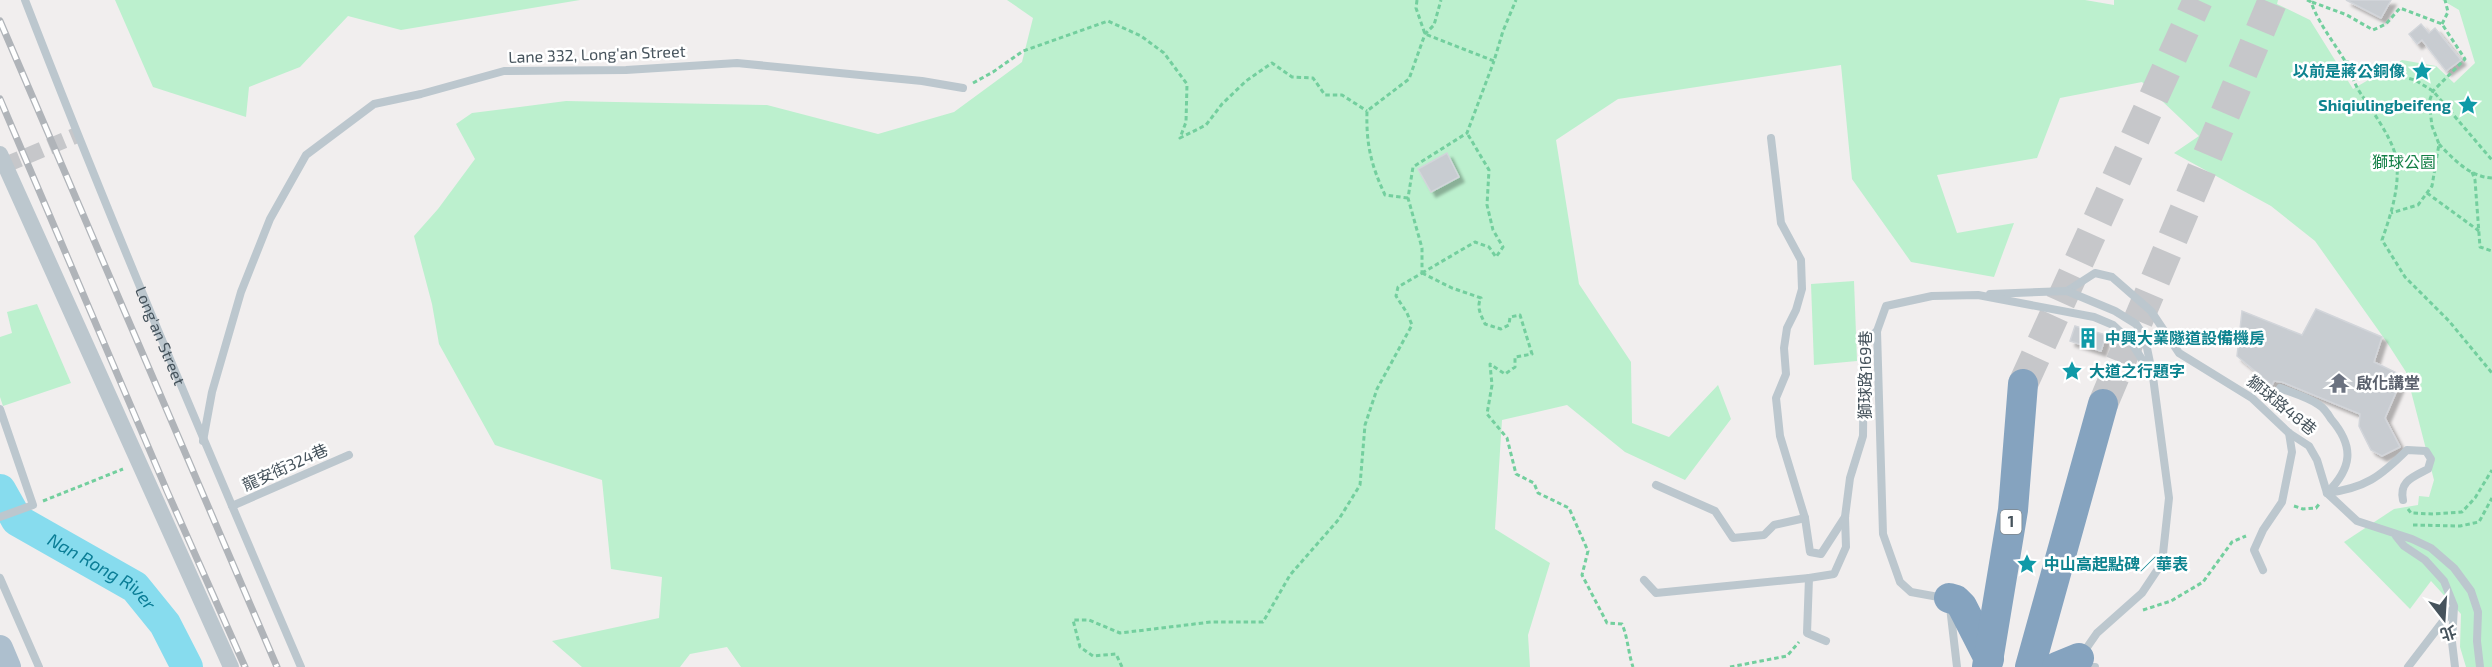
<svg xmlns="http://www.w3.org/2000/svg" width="2492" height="667" font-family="'Exo 2','Noto Sans TC',sans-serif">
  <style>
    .green { fill: #bcf0ce }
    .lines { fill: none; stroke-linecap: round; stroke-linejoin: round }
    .river { stroke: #87dcee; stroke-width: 32 }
    .building { fill: #c8ccd1; stroke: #d2d5da; stroke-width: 1.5; filter: url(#shadow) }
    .street-tunnel { stroke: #c6c7ca; stroke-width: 16; stroke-dasharray: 16 8; stroke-linecap: butt }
    .highway-tunnel { stroke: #c6c7ca; stroke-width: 30; stroke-dasharray: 30 15; stroke-linecap: butt }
    .path { stroke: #73cf9e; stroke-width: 3; stroke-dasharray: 4.5 3; stroke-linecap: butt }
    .lane { stroke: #bcc7ce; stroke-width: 8 }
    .street { stroke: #bcc7ce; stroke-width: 16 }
    .primary { stroke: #adbfce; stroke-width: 26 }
    .highway { stroke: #85a3bf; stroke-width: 30 }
    .rail-casing { stroke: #b0b4b9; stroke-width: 7 }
    .rail { stroke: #fff; stroke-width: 4.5; stroke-dasharray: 14; stroke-linecap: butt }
    .labels { text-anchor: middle; stroke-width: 5; stroke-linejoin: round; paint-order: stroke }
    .shield { fill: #fff; stroke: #7e878d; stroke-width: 1.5 }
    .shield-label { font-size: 15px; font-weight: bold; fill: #46535c }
    .street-label { font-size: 16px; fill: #46535c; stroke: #fff }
    .culture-label { font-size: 16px; font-weight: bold; fill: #0d838f; stroke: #fff; text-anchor: start }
    .park-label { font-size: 16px; fill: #158047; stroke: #fff }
    .worship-label { font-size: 16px; font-weight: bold; fill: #5b616d; stroke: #fff; text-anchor: start }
    .water-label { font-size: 18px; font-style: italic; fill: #0a7d96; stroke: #fff }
  </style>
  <defs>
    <filter id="shadow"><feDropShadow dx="5" dy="5" stdDeviation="1.5" flood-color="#0004"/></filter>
  </defs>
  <rect width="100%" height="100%" fill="#f1eeee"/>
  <!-- green -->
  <g class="green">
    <path d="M115,0H580L401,30L348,16L300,67L249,87L246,117L153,87Z"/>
    <path d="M1007,0H2085L2114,5V0H2278L2277,4L2310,20L2353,89L2402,60L2436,66L2454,83L2475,63L2459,10L2442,0H2492V667H2466L2460,647L2461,614L2431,581L2410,609L2344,542L2394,509L2418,505L2419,496L2429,497L2434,480L2406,372L2386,341L2315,241L2271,206L2174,153L2199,136L2142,82L2060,98L2037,158L1937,175L1957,233L2014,223L1994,277L1911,262L1852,179L1841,65L1618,99L1556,140L1579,284L1631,362L1632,423L1669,437L1718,385L1731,419L1685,480L1625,452L1567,405L1502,420L1495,529L1550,563L1528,635L1530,667H741L727,647L690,654L680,667H582L552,641L659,618L662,577L611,569L602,480L495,445L439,344L432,304L414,236L438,209L475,159L456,124L472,113L566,101L767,105L878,134L954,112L1022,62L1033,18Z"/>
    <path d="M1854,281L1857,361L1814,365L1811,284Z"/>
    <path d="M37,304L71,383L3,406L0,397V337L12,333L7,312Z"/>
  </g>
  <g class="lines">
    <!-- river -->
    <path class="river" id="s1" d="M0,490L17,520L135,587L165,624L187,667"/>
  </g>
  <!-- building -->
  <g class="building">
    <path d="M2346,0H2391L2381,18Z"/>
    <path d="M2421,24L2429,33L2435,28L2461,60L2446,71L2422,40L2417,44L2409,34Z"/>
    <path d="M1447,153L1459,177L1431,192L1418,169Z"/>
    <path d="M2316,309L2382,337L2374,362L2403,376L2385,418L2400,447L2382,456L2371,450L2359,426L2360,414L2282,382L2274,381L2272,385L2237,356L2242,311L2302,335Z"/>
    <path d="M2075,326L2106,335L2101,351L2070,341Z"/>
  </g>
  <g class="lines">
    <!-- street-tunnel -->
    <path class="street-tunnel" d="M5,165L77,135"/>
    <!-- highway-tunnel -->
    <g class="highway-tunnel">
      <path d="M2023,384L2198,0"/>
      <path d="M2103,404L2273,0"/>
    </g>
    <!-- path -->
    <g class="path">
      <path d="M1417,0L1416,8L1425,34L1494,61L1503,31L1516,0"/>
      <path d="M2307,0L2311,2C2319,24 2333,41 2345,61C2351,72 2354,84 2361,94C2371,109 2391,137 2395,154C2402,182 2391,214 2382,240L2405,277L2449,321L2492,373"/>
      <path d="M2312,2L2347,15L2373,30L2386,24L2400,8L2442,24L2465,59L2433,91L2429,102L2432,126L2439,144L2432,186L2418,205L2391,213"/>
      <path d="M2442,24L2448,12L2445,0"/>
      <path d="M2344,61L2415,80L2433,91L2492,160"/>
      <path d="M973,83L993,72L1023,51L1108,21L1141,36L1164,53L1187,84L1186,122L1180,138L1206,125L1222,104L1246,81L1272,63L1292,77L1313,78L1325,95H1342L1367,111"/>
      <path d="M2439,144C2453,159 2470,177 2492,178"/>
      <path d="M2472,172L2475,180L2480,247L2492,251"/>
      <path d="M2427,193L2479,231"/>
      <path d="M1408,198L1385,195C1371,165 1366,144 1367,111L1409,79L1425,34L1434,25L1441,0"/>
      <path d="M1422,273L1452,288L1481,298C1476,307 1481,315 1485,324L1501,329L1509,325L1510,317L1520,315L1532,354L1515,357V367L1505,374L1490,364L1492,385L1487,414L1507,438L1516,474L1534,483L1538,493L1569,508L1588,551L1582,575L1607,623L1622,624C1628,638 1628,652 1633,667"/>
      <path d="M1422,273L1475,242L1489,247L1496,257L1503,247L1493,230L1487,205L1489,170L1467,133"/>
      <path d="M43,501L123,469"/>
      <path d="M2294,506L2303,509L2316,508L2320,503"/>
      <path d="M2408,509L2411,513L2433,514L2462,512L2475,498L2492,470"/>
      <path d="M2413,525L2460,526L2479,522L2492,498"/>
      <path d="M2143,610L2171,601L2203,582L2232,542L2246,536"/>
      <path d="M1122,667L1116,654L1093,656L1080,647L1073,620H1089L1120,633L1211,622H1263L1290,575L1339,519L1360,485L1365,425L1377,389L1412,325L1407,313L1396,296L1398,287L1422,273V248L1408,198L1413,167L1467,133L1494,61"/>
      <path d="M1730,667L1787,656L1799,642"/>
    </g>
    <!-- lane -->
    <g class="lane">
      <path id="s2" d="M25,0C112,225 206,446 301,667"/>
      <path d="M1771,138L1781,223L1801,260L1802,289L1796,310L1787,328L1784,348L1786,374L1776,398L1780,436L1805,518L1810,552L1821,554L1845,517"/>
      <path d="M2067,291L2095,273L2112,277L2151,311L2179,353L2252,398L2289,433L2309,446L2317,460L2327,493L2357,521L2412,539L2431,548L2454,568L2471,591L2478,612L2477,641L2480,667"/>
      <path d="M1990,294L2067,291L2115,311L2136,324L2142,333L2146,343L2153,377L2169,498L2162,563L2142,593L2097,633L2081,656"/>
      <path d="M2280,388C2292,393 2308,397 2319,405C2324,408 2328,414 2331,419C2355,447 2352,468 2327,493"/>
      <path d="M0,409L33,505L0,517"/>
      <path d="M203,441L212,392L241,292L270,219L306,155L374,104L421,94L504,71L626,70L737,63L922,81L963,88"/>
      <path d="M1656,485L1715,511L1733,538L1764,535L1774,525L1805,518"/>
      <path d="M2327,493C2365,488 2380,477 2407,450L2426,451L2431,459L2428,469C2413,477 2399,481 2403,500"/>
      <path d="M232,506L349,455"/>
      <path d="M2396,536L2404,546L2425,560L2444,581L2454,606L2452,642L2455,667"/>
      <path d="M2263,570L2254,550L2263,530L2282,502L2292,452L2289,433"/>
      <path d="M0,578L39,667"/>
      <path d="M1644,580L1656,593L1809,578"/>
      <path d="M1944,598L1911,592L1900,582L1883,534L1877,331L1886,306L1932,296L1978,295L2094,317L2113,325L2131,342L2153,377"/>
      <path d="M1950,607L1957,667"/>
      <path d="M1826,641L1807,633L1809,578L1834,574L1846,547L1845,517L1850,478L1863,436L1864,342L1877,331"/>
      <path d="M2088,667H2095"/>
      <path d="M2408,667L2454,607"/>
    </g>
    <!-- street -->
    <path class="street" d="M0,154L231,667"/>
    <!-- primary -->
    <path class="primary" d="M0,648L8,667"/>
    <!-- highway -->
    <g class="highway">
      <path d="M1949,598L1956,600L1962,606L1989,659"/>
      <path d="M1987,667L2013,510L2023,384"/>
      <path d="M2030,667L2103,404"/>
      <path d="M2057,667L2079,658"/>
    </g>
    <!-- rail casing -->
    <g class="rail-casing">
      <g id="rail">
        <path d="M0,21L277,667"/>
        <path d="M0,99L167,491L245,667"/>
      </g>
    </g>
    <!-- rail -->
    <use href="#rail" class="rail"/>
  </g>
  <!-- icons -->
  <defs>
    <g id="sight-bare" transform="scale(1.62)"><path d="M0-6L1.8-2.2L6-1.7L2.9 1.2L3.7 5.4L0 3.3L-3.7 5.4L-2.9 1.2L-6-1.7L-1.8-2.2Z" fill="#0f9aa8" stroke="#fff" stroke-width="2.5" paint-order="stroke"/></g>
    <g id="building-bare" transform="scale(1.62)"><path d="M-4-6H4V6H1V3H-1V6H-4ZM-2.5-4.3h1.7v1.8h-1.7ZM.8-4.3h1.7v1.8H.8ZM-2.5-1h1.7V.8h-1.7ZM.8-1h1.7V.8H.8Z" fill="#0f9aa8" stroke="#fff" stroke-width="2.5" paint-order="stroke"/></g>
    <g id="temple-bare" transform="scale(1.62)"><path d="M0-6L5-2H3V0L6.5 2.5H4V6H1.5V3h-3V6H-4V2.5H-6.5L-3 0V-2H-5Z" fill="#6b7280" stroke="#fff" stroke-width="2.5" paint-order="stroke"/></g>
  </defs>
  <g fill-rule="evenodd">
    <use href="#sight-bare" x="2422" y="71"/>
    <use href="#sight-bare" x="2468" y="105"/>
    <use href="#building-bare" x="2088" y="338"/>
    <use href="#sight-bare" x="2072" y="371"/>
    <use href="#temple-bare" x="2339" y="383"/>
    <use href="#sight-bare" x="2027" y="564"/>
  </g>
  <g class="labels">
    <!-- shield labels -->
    <rect class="shield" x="2000.5" y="510" width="21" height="24" rx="4.5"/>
    <g class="shield-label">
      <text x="2011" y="527">1</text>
    </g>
    <!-- street labels -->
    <g class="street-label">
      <text transform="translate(597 54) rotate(-2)" y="6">Lane 332, Long'an Street</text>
      <text dy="6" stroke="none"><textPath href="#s2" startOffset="362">Long'an Street</textPath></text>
      <text transform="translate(1865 375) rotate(-90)" y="6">獅球路169巷</text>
      <text transform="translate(2282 405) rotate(39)" y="6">獅球路48巷</text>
      <text transform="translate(285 467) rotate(-24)" y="6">龍安街324巷</text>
    </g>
    <!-- culture labels -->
    <g class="culture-label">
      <text x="2405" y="77" text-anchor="end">以前是蔣公銅像</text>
      <text x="2451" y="111" text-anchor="end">Shiqiulingbeifeng</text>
      <text x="2105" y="344">中興大業隧道設備機房</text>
      <text x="2089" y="377">大道之行題字</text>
      <text x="2044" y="570">中山高起點碑／華表</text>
    </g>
    <!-- park labels -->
    <g class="park-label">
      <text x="2404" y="168">獅球公園</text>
    </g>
    <!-- worship labels -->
    <g class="worship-label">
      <text x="2356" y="389">啟化講堂</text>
    </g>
    <!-- water labels -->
    <g class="water-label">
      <text dy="6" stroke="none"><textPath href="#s1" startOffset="134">Nan Rong River</textPath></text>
    </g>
  </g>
  <!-- north arrow -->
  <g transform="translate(2444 619) rotate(163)" stroke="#ffffff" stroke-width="4.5" paint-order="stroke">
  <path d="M0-4.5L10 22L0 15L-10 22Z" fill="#46535c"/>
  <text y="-9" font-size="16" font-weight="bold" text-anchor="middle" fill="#46535c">北</text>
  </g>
</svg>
